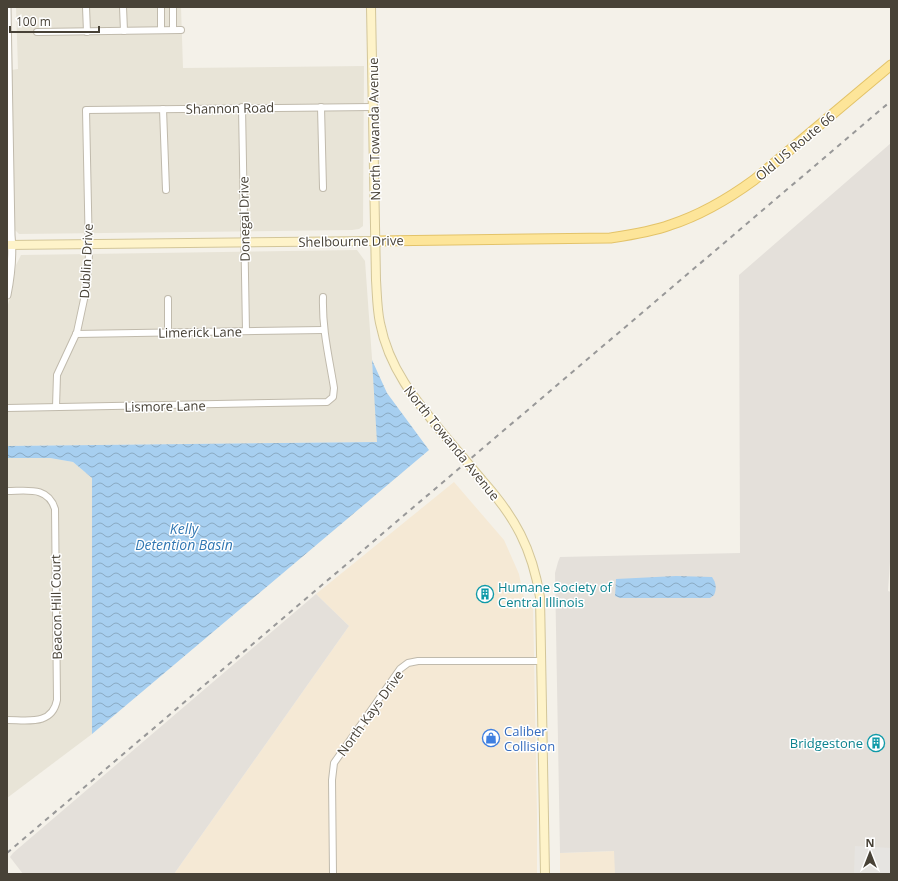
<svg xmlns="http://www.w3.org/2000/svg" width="898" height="881" font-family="'Open Sans',sans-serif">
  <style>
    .residential { fill: #e8e4d7 }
    .commercial { fill: #f5e9d5 }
    .industrial { fill: #e4e0da }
    .parking { fill: #e6e4e1 }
    .water { fill: url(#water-waves) }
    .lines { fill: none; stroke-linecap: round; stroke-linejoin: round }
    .minor-casing { stroke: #c0baac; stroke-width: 8 }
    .tertiary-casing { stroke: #c0baac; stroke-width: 9 }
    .secondary-casing { stroke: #d3c699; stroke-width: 10 }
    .primary-casing { stroke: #e3c369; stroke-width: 11 }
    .minor { stroke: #fff; stroke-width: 6 }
    .tertiary { stroke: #fff; stroke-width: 7 }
    .secondary { stroke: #fef3c9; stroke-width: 8 }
    .primary { stroke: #fde599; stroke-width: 9 }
    .rail { stroke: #989898; stroke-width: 2; stroke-dasharray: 5 5; stroke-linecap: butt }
    .secondary-bridge-casing { stroke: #d3c699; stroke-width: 10; stroke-linecap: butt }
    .secondary-bridge { stroke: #fef3c9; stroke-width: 8 }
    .labels { text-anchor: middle; stroke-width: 3; stroke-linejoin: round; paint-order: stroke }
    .street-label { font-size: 13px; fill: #484237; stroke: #fff }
    .culture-label { font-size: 13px; fill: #0d838f; stroke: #fff; text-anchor: start }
    .shop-label { font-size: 13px; fill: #366cbe; stroke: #fff; text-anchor: start }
    .water-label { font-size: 14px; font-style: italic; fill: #3177b3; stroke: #fff }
  </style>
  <defs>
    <pattern id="water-waves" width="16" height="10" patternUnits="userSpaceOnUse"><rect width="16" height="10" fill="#a7cff0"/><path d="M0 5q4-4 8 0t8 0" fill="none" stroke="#8aaac3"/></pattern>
  </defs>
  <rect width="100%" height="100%" fill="#f4f1e9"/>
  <!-- residential -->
  <g class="residential">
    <path d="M16,7H181L183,68L364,66L363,226L359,229L352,230L19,234L15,230L12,70L18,69Z"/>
    <path d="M357,250L365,261L378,442L7,446V308L12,291L16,265L21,255Z"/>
    <path d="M7,458H50L73,462L92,478V734L7,798Z"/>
  </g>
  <!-- commercial -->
  <g class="commercial">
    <path d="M454,482L504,540L519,574L524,599L528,604H533L537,814V874H174L349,626L316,594Z"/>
    <path d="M615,851V874H560V853Z"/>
  </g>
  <!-- industrial -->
  <g class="industrial">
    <path d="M891,143V547L888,591L891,592V874H615L614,851L560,853L555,573L558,562L560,557L740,553L739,275Z"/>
    <path d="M316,594L349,626L174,874H23L10,857L13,853Z"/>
  </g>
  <!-- parking -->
  <path class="parking" d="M855,846L891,848V874H854Z"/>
  <!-- water -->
  <g class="water">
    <path d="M372,360L387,393L429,450L92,734V478L73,462L50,458H7V446L377,442Z"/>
    <path d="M676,576L712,577C716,583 717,588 714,595L710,598H620L615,596L616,579Z"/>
  </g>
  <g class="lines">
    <!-- minor casing -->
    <g class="minor-casing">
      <g id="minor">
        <path d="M86,7L87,32"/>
        <path d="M123,7L124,31"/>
        <path d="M161,7V30"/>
        <path d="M173,7V30"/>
        <path d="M37,32L181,30"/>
        <path d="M242,107L246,331"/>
        <path d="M321,107L323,188"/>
        <path d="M163,109L166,190"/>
        <path d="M168,299V333"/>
        <path d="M76,334L323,330"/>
        <path d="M56,407L57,375L77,332L86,290L89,255L86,110L373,107"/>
        <path d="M7,408L327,402L333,397L334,388C329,357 322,329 323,297"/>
        <path d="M7,491C27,491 48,486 55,509L57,700C52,726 27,720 7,720"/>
        <path d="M333,874L332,780L334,763L400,669L408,663L418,661H542"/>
      </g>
    </g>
    <!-- tertiary casing -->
    <g class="tertiary-casing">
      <path id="tertiary" d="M7,295C11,275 13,255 11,235L7,7"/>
    </g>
    <!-- secondary casing -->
    <g class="secondary-casing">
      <g id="secondary">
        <path d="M371,7L376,280C377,295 377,309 380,323C389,369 416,401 445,436"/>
        <path d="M7,245L376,241"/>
        <path d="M482,480C515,517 532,548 540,597L545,874"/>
      </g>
    </g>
    <!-- primary casing -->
    <g class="primary-casing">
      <path id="primary" d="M376,241L610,238C630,235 651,232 670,225C701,215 728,199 754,180L891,65"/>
    </g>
    <!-- minor -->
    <use href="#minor" class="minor"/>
    <!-- tertiary -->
    <use href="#tertiary" class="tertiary"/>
    <!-- secondary -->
    <use href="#secondary" class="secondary"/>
    <!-- primary -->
    <use href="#primary" class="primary"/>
    <!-- rail -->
    <path class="rail" d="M7,853L891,101"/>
    <!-- secondary-bridge casing -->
    <g class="secondary-bridge-casing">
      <path id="secondary-bridge" d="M445,436L482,480"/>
    </g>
    <!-- secondary-bridge -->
    <use href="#secondary-bridge" class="secondary-bridge"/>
  </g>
  <!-- icons -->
  <defs>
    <g id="building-ring" transform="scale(0.9)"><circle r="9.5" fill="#fff" stroke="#0f9aa8" stroke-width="1.5"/><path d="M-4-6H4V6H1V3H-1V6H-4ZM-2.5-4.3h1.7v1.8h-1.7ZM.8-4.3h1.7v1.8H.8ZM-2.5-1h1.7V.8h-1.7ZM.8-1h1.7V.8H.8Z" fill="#0f9aa8"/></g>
    <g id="shop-ring" transform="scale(0.9)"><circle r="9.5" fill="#fff" stroke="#3f7fe0" stroke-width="1.5"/><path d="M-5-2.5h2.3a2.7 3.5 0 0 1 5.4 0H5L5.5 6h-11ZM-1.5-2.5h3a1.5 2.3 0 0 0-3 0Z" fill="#3f7fe0"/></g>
  </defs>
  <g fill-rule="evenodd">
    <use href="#building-ring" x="485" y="594"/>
    <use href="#shop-ring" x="491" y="738"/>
    <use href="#building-ring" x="876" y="743"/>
  </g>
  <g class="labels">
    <!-- street labels -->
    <g class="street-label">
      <text transform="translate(230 108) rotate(-1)" y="5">Shannon Road</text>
      <text transform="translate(374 129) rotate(-91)" y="5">North Towanda Avenue</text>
      <text transform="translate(795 146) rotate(-40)" y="5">Old US Route 66</text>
      <text transform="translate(244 219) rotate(-91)" y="5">Donegal Drive</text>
      <text transform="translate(351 241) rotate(-1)" y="5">Shelbourne Drive</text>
      <text transform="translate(86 261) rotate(-87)" y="5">Dublin Drive</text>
      <text transform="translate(200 332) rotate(-1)" y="5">Limerick Lane</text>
      <text transform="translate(165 406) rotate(-1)" y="5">Lismore Lane</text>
      <text transform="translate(452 443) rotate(51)" y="5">North Towanda Avenue</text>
      <text transform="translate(56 607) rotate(-91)" y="5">Beacon Hill Court</text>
      <text transform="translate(370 713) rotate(-54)" y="5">North Kays Drive</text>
    </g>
    <!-- culture labels -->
    <g class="culture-label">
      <text x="498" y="592">Humane Society of<tspan x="498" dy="15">Central Illinois</tspan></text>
      <text x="863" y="748" text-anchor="end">Bridgestone</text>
    </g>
    <!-- shop labels -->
    <g class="shop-label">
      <text x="504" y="736">Caliber<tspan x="504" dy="15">Collision</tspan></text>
    </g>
    <!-- water labels -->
    <g class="water-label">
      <text x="184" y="534">Kelly<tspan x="184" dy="16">Detention Basin</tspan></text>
    </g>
  </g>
  <!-- border -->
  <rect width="898" height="881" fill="none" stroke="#484237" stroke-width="16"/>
  <!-- north arrow -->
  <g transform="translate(870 853)" stroke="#ffffff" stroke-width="3" paint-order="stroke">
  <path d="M0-3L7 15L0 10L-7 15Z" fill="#484237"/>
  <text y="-6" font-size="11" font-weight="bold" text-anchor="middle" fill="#484237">N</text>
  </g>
  <!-- scale -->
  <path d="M10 26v6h89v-6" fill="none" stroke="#484237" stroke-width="2"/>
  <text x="16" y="26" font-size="12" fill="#484237" stroke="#ffffff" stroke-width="3" paint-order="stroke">100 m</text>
</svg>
